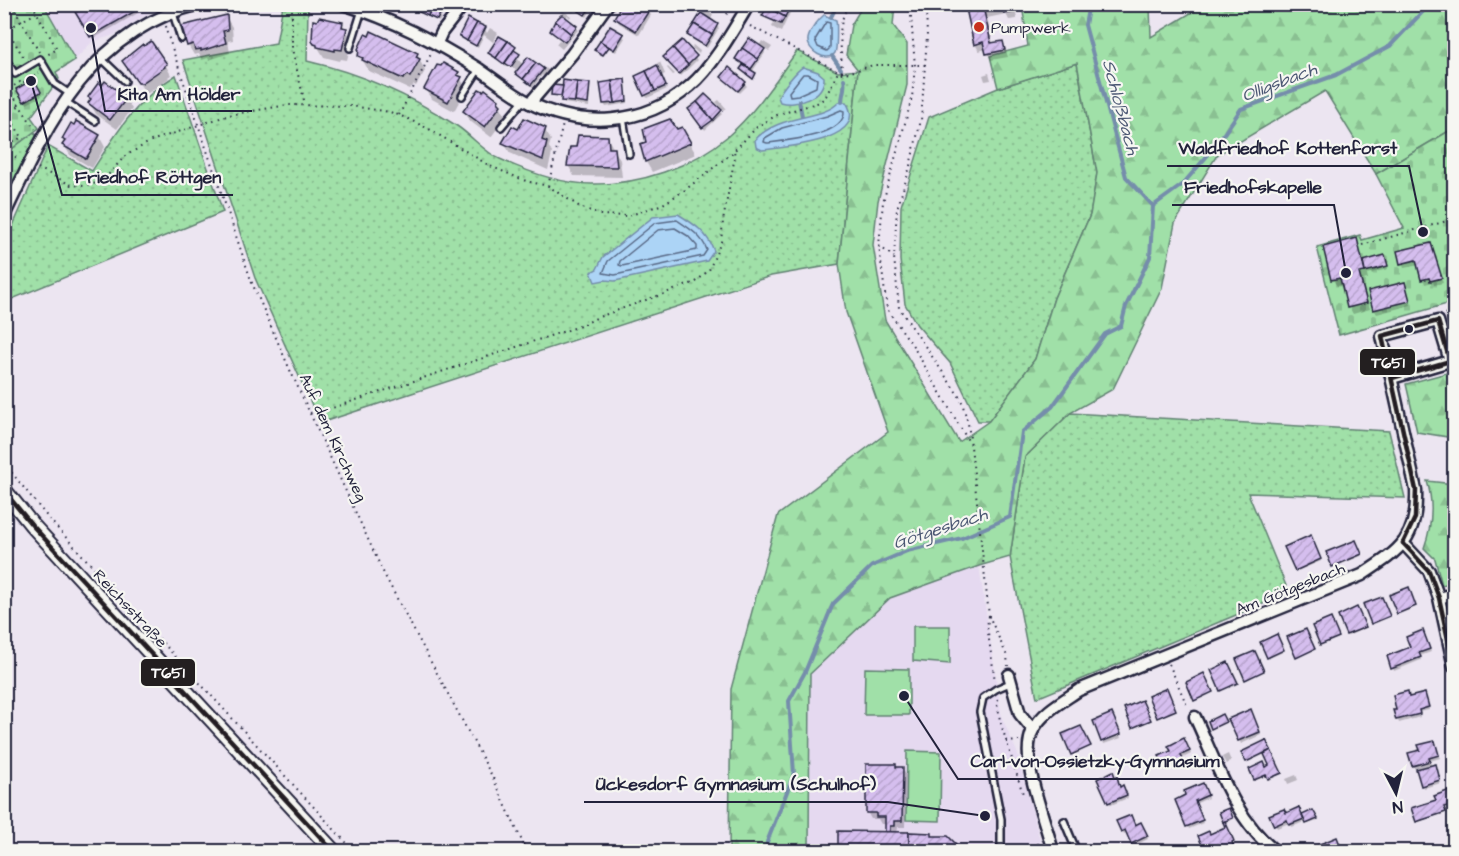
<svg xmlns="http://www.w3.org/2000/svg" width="1459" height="856" font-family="'Architects Daughter',sans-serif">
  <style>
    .built { fill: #e5d9f0 }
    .grass { fill: url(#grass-dots); stroke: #618172; stroke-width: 1.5 }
    .forest { fill: url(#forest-firs); stroke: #618172; stroke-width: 1.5 }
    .cemetery { fill: url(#cemetery-stones); stroke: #618172; stroke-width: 1.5 }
    .green { fill: #a0e0a8; stroke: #618172; stroke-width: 1.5 }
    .water { fill: #acd4f6; stroke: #758dab; stroke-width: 1.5 }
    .shadow { fill: #0003 }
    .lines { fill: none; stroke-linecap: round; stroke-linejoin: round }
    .shore { stroke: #596986; stroke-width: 1.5 }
    .stream { stroke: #758dab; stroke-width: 4 }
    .building { fill: url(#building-hatch); stroke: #22223b; stroke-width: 1.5 }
    .lane-casing { stroke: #22223b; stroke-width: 10 }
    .street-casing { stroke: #22223b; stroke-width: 15 }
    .secondary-casing { stroke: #22223b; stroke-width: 18 }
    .path { stroke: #22223b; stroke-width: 2; stroke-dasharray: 1.5 4.5; stroke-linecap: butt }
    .lane { stroke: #f6f6f2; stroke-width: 5 }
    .street { stroke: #f6f6f2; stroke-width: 10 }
    .secondary { stroke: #f6f6f2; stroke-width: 14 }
    .bus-1-casing { stroke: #f6f6f2; stroke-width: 9 }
    .bus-1 { stroke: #231f20; stroke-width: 4.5 }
    .poi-dot { fill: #c8321e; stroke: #f6f6f2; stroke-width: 2 }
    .bus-dot { fill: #22223b; stroke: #f6f6f2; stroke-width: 2 }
    .labels { text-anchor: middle; stroke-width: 4.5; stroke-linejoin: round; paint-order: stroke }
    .poi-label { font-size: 16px; fill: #22223b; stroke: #f6f6f2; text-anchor: start }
    .street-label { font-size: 16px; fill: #22223b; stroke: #f6f6f2 }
    .water-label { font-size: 18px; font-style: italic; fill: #4b5773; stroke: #f6f6f2 }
    .leader { fill: none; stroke: #22223b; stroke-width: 2 }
    .callout-dot { fill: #22223b; stroke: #f6f6f2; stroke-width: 2 }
    .callout-label { font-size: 18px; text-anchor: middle; font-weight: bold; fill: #22223b; stroke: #f6f6f2; stroke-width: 4.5; stroke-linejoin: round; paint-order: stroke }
    .line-badge { stroke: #f6f6f2; stroke-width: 2 }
    .badge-label { font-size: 16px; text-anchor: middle; font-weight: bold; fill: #fff }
  </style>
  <defs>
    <pattern id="grass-dots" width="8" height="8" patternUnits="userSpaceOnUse" patternTransform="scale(1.5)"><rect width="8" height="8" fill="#a0e0a8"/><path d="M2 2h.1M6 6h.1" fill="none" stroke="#8ac092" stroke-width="1.8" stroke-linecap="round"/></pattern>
    <pattern id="forest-firs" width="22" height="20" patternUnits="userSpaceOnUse" patternTransform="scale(1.5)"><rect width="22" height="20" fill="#a0e0a8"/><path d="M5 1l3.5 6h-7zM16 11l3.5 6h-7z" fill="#8ac092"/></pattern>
    <pattern id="cemetery-stones" width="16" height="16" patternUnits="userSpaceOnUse" patternTransform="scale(1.5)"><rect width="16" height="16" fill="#a0e0a8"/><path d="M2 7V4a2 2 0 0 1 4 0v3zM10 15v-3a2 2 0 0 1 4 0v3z" fill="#8ac092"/></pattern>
    <pattern id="building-hatch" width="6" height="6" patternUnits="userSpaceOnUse" patternTransform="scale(1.5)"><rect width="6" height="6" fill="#d5beee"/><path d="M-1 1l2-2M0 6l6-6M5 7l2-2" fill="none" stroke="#b7a3cd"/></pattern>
  </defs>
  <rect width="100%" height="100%" fill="#ece5f1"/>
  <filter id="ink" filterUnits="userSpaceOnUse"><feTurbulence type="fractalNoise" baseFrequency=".0167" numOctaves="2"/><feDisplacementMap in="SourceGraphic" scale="12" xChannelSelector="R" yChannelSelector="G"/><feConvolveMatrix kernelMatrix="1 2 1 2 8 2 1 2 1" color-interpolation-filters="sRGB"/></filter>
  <g filter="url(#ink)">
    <!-- built -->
    <g class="built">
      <path d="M152,4V11L114,35L92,42L75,60L44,5Z"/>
      <path d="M979,566L1002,718L1017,752L1040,840L1041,851L809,852L810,674L890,598Z"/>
    </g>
    <!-- grass -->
    <g class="grass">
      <path d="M283,5L308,6L307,61C359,73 411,96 457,126C472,136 484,152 500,159C528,172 562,184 592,184C639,185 692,167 728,136C755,113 776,80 797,51L838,72L858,70L839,264L771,276L320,423L255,278L183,60L276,43Z"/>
      <path d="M1077,63L1097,173L1090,215L1054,298L1035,359L989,421H978L950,363L917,325L905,304L900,260L901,206L929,117L998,88Z"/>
      <path d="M176,75L223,212L5,302V244L48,146L92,171C117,132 136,100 176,75Z"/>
      <path d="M34,132L38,138L5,206V154Z"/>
      <path d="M1070,413L1389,431L1405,498L1248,493L1289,593L1037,698L1010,557L1025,457Z"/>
    </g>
    <!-- forest -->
    <g class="forest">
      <path d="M863,5H895L893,25L907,44V85L878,201L873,245L885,320L959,442L989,421L1035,359L1054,298L1090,215L1097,173L1077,63L998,88L990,56L1028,46L1022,5H1150L1151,37L1204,5H1454V128L1376,174L1325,91L1217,155L1175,223L1162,288L1113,389L1070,413L1025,457L1010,557L979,566L890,598L810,674L809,851L729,852L731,689L778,515L888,432L846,312L839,264L858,70L846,55L851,25Z"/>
      <path d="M1454,371V438L1417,432L1406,384Z"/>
      <path d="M1427,481L1454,484V582L1442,585L1435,559L1424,548C1432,526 1434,504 1427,481Z"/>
    </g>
    <!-- cemetery -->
    <g class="cemetery">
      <path d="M5,5H44L75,60L56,72L59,79L31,117L39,128L5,154Z"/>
      <path d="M1454,128V302L1339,335L1317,247L1360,235L1362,240L1404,228L1376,174Z"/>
    </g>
    <!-- green -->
    <g class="green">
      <path d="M913,626H950V664L913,661Z"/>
      <path d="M865,668L909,669V715H864Z"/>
      <path d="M907,751L941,752L940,821L906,820Z"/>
    </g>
    <!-- water -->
    <g class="water">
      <path d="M824,15L836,20C837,25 837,49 835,53C827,64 806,50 808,39C810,30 818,20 824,15Z"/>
      <path d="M803,67L818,72L824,77C825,97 796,107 780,102L778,97C781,90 797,70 803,67Z"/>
      <path d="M839,102H846C871,141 785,147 762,150L756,147L755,140C779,113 822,121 839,102Z"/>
      <path d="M678,214C694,224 707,232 714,251L707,261L615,281L605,280L595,282L591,272L597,269L603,257L653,217Z"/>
    </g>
    <!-- shadow -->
    <g class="shadow">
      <path d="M133,4L138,13L93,39L77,12Z"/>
      <path d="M401,4H413L411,8Z"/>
      <path d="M565,4L572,8L571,4H595L587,17L576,9L573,12L565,7Z"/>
      <path d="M643,4H655L656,8L654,10L646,6L651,15L639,35L619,23L616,18L645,9Z"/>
      <path d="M784,4H787L790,13L781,32L772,27L774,22L764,16Z"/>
      <path d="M952,4H1014L1017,19L1009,20L1006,14L987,18L993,44L1003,42L1008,57L991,60L986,49L979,51L975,44L968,9L956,11Z"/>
      <path d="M444,5L446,8L439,22L423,14L421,12Z"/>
      <path d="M561,9L571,16L570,18L567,15V21L578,30L562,49L556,44L559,40L561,41V17L565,16L560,11Z"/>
      <path d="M705,9L713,15L710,21L719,28L707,48L689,35Z"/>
      <path d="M226,17L232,27L233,40L228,41L230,53L209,60L208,58L202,60L199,54L194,55L188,45Z"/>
      <path d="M342,23L352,40L347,60L341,59L340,61L324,57L314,41Z"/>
      <path d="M490,28L498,33L493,42L484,35L478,47L460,36L485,29L487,33Z"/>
      <path d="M611,28L625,38L616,52L609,48L604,55L596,50Z"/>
      <path d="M762,41L772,47L769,51L762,46L765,53L752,72L756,75L754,78L743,70L744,66L736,59L759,46Z"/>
      <path d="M682,42L697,60L681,76L667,60Z"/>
      <path d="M693,45L700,51L699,54L692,48Z"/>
      <path d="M515,48V52L520,56L518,59L523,65L528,59L544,71L546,68L549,71L544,77L542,75L533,87L519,76L518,72L508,64L506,66L490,53Z"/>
      <path d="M417,54L425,71L416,86L414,85L409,89L369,71L360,56Z"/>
      <path d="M660,62L665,74L661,76L667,89L647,98L637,77L659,66L657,63Z"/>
      <path d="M165,64L171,75L168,77L169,78L148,93H146L130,71Z"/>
      <path d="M668,67L675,74L673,75L667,68Z"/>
      <path d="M729,69L747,86L740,93L725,80Z"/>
      <path d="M458,73L466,89L454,111L432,99L426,89Z"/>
      <path d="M989,73L991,80L985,81L983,75Z"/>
      <path d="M33,81L42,96L27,104L18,89Z"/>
      <path d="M624,81L628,103L606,107L604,104Z"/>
      <path d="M589,85L590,88L589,107L564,103L563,97L553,95L554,87Z"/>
      <path d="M705,96L722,114L705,130L690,109Z"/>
      <path d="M90,98L126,99L132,109L117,129L96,114L90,103L92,101Z"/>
      <path d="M719,100L726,108L723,110L716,102Z"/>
      <path d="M498,101L506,117L491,137L470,121L464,111Z"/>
      <path d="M544,129L551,140L549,147L552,153L548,170L510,153L504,143Z"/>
      <path d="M681,129L696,154L652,172L646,162L642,145Z"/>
      <path d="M99,136L105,147L92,168L70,155L64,145L63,139Z"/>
      <path d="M607,137L620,160L622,177L574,176L568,165L577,148Z"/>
      <path d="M1356,240L1364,262L1386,260L1388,269L1367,274L1368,279L1362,280L1370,309L1353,314L1349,307L1343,285L1337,286L1333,280L1325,248Z"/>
      <path d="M1430,244L1443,283L1434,285L1433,282L1425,284L1419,265L1404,268L1402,263Z"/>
      <path d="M1404,283L1411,305L1377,314L1374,309Z"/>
      <path d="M1310,537L1321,561L1297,571L1286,547Z"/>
      <path d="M1355,542L1361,556L1334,567L1328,553Z"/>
      <path d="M1357,609L1365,628L1348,636L1340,616Z"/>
      <path d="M1424,635L1431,652L1420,656L1421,660L1394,671L1393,668Z"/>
      <path d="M1276,636L1283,652L1269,658L1262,643Z"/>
      <path d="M1409,696V698L1426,697L1429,710L1419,712L1420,717L1399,723L1395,711Z"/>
      <path d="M1252,714L1261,735L1241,744L1230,720Z"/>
      <path d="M1113,718L1121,738L1104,744L1103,741Z"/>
      <path d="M1184,740L1191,754L1181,759L1183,763L1168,770L1161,757L1173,751Z"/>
      <path d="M1266,742L1281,774L1270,779L1268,775L1256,780L1251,770L1265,769L1271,766L1265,754L1248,762L1243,753Z"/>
      <path d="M1436,745L1440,758L1430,761L1431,766L1437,768L1441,783L1424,788L1417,768L1415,769L1413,766L1410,754Z"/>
      <path d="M1228,754L1231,761L1226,764L1222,757Z"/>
      <path d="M896,768H902L906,775L905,827H898L897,834H931L934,838L958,848L960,852H840L887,833V824H881L878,819H871L867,812Z"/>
      <path d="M1296,775L1298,780L1288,784L1286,779Z"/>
      <path d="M1099,779L1119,789L1123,787L1128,798L1111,805Z"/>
      <path d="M1202,785L1208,798L1195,804L1203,823L1189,829L1176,800Z"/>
      <path d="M1450,792L1454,805L1443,808L1445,813L1418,822L1413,809L1438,801Z"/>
      <path d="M1313,812L1317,821L1308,824L1306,821L1292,827L1289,823L1277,828L1271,816H1302Z"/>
      <path d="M1118,822L1135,826L1141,824L1148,839L1134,846L1128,832L1124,834Z"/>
    </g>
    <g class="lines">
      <!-- shore -->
      <g class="shore">
        <path d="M826,22L830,23V48L827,51L818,47L815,40Z"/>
        <path d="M803,74H808L817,79L816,87L798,95L790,96L789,92Z"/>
        <path d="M841,110L844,111C846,136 785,141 767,143L764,142L765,138L782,128L827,116Z"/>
        <path d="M677,220C689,228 702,236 707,250L703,256L615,275L603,273L608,261L655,223Z"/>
        <path d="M675,228L688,236L697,246V250L622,266L619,265L620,261L658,230Z"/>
      </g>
      <!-- stream -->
      <g class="stream">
        <path d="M1089,4L1085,25L1126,177L1153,206"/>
        <path d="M831,17L834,11"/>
        <path d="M832,56L841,69"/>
        <path d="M799,101L802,116"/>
        <path d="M842,102C842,94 846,87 844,79"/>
        <path d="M1153,206L1182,185L1214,148L1241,109L1336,75L1390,46L1430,4"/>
        <path d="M767,852V842L794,774L789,701L805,672L833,604L872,566L907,551L962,538L1010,517L1022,432L1052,407L1105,334L1121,326L1126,306L1150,257L1153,206"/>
      </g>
    </g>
    <!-- building -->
    <g class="building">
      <path d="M88,4H134L137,10L90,37L75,12Z"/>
      <path d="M423,4H433L428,16L419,12Z"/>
      <path d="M433,4H445L437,20L428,16Z"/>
      <path d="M588,4L591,6L585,15L570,5Z"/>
      <path d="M622,4H641L650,9L636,31L614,18Z"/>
      <path d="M768,4H784L789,9L785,17L767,7Z"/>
      <path d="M965,4H1013L1015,12L1004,14L1003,7L984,11L991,43L1003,41L1005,50L986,54L983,42L974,45Z"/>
      <path d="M767,7L785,17L781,24L762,16Z"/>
      <path d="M701,13L718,24L712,35L694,24Z"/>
      <path d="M227,15L228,30L223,31L226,43L201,51V49L195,50L193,44L187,46L181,26Z"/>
      <path d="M561,15H563L577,26L571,34L555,21Z"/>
      <path d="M319,17L343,22L342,27L347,28L342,50L335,49V51L317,47V45L314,44L312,41L313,20L317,21Z"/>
      <path d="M468,18L477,23L467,41L459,36Z"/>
      <path d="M555,21L571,34L565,42L550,31Z"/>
      <path d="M477,23L486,27L476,46L467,41Z"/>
      <path d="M694,24L712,35L705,46L687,35Z"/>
      <path d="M610,26L624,34L614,50L600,41Z"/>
      <path d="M371,31L418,53L416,57L420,59L410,77L408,75L403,79L362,60L363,58L358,56L359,50L358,49L365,34L369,36Z"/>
      <path d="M499,36L508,41L496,58L488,53Z"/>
      <path d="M749,38L765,49L758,59L742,48Z"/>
      <path d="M682,40L697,56L688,65L673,48Z"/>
      <path d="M151,41L167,64L164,66L165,67L142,83H138L122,61L143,44L144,46Z"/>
      <path d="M508,41L516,47L504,64L496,58Z"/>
      <path d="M600,41L609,47L603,55L594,50Z"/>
      <path d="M673,48L688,65L679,74L663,57Z"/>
      <path d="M742,48L758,59L751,69L735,59Z"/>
      <path d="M514,50L520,54L511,67L505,63Z"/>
      <path d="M528,57L536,63L523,79L515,73Z"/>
      <path d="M443,63L459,72L457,75L462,77L448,102L424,89L437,65L441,66Z"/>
      <path d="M536,63L544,69L531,85L523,79Z"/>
      <path d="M657,65L666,86L655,91L646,71Z"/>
      <path d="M743,65L756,73L753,79L740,69Z"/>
      <path d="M729,67L746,82L738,91L721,77Z"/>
      <path d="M646,71L655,91L644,96L635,76Z"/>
      <path d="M34,79L41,92L24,102L16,89Z"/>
      <path d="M625,79L627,101L615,103L612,81Z"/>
      <path d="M563,80L577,82L575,102L561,101Z"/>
      <path d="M105,81L127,98L110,120L88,103L91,99L88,97L99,82L102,85Z"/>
      <path d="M612,81L615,103L603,104L600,83Z"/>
      <path d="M577,82L590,83L588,104L575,102Z"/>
      <path d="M552,85L563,86L561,96L551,95Z"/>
      <path d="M479,89L483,91L485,89L499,100L498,102L501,105L485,127L463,111Z"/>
      <path d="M705,94L722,110L713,120L697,102Z"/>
      <path d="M697,102L713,120L702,128L688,109Z"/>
      <path d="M524,118L546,128L542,140L547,142L543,160L502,143L512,126L518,129Z"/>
      <path d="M670,119L677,129L682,127L691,143L645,162L640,144L646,142L643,129Z"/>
      <path d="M76,121L100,135L86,159L62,145L65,141L62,139L71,123L74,125Z"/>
      <path d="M578,135L608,136L609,148H615L617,167L567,166L570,147H576Z"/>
      <path d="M1357,238L1365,272L1359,273L1367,303L1347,308L1340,278L1331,280L1323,247Z"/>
      <path d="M1431,243L1442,278L1430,281L1429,278L1421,280L1416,260L1400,264L1397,251Z"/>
      <path d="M1385,255L1388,266L1365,272L1363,261Z"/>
      <path d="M1405,282L1410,301L1373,310L1368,291Z"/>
      <path d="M1311,535L1321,559L1295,571L1284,547Z"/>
      <path d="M1356,540L1362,554L1332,567L1326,552Z"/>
      <path d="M1409,587L1416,606L1397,614L1389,595Z"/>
      <path d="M1382,597L1390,616L1371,624L1363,604Z"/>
      <path d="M1357,607L1366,627L1346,635L1338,616Z"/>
      <path d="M1331,618L1339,637L1320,645L1312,626Z"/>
      <path d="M1306,629L1315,649L1296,658L1287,637Z"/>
      <path d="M1423,630L1430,649L1419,653L1421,657L1391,669L1387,656L1410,647L1406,637Z"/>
      <path d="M1277,634L1284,650L1267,658L1260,642Z"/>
      <path d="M1255,651L1264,671L1245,680L1236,659Z"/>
      <path d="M1228,662L1238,683L1220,691L1211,670Z"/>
      <path d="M1204,673L1213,692L1194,701L1186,682Z"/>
      <path d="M1167,688L1176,710L1157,718L1148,696Z"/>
      <path d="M1408,691L1409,697L1425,693L1429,707L1419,710L1420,714L1396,720L1393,710H1396L1393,695Z"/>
      <path d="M1142,700L1151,720L1132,728L1124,708Z"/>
      <path d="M1251,709L1260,732L1238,741L1228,719Z"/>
      <path d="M1112,713L1121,734L1101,742L1093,721Z"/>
      <path d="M1222,714L1226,722L1211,729L1208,721Z"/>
      <path d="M1081,726L1091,746L1071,755L1062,734Z"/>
      <path d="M1184,738L1190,751L1181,755L1183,760L1165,768L1159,756L1171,751L1168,746Z"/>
      <path d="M1266,740L1271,750L1246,762L1241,752Z"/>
      <path d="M1435,741L1439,755L1429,758L1430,761L1412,766L1408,753L1420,750L1418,745Z"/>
      <path d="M1271,750L1282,773L1268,779L1266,775L1254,780L1249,769L1264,762L1266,767L1269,765L1264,754Z"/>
      <path d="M866,764H896V767H903L902,821H894V826H890V832H885V817H876V813H866Z"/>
      <path d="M1436,764L1440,780L1421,786L1416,769Z"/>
      <path d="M1113,771L1115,777L1117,776L1120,787L1123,785L1127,795L1108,803L1097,779Z"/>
      <path d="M1203,783L1208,795L1195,801L1203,820L1186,827L1175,800L1185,795L1184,791Z"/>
      <path d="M1450,790L1454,804L1444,807L1446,812L1416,822L1411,808L1436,800L1434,796Z"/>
      <path d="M1299,807L1304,819L1289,825L1287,820L1274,826L1269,815L1284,809L1286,813Z"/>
      <path d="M1229,808L1233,818L1223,822L1219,812Z"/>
      <path d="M1313,810L1318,819L1306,824L1302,815Z"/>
      <path d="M1131,815L1135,825L1141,822L1148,836L1131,844L1125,830L1121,832L1116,821Z"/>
      <path d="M1225,821L1234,841L1232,842L1235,850L1205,852L1198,836L1209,831L1210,834L1225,827L1223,822Z"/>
      <path d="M838,831L909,832V852H838Z"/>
      <path d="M909,832L932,833V836H948L959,847V852H909Z"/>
      <path d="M1337,837L1343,852H1317L1315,846Z"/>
      <path d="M1454,838V852H1439L1438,848L1450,845L1449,840Z"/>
    </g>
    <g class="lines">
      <!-- lane casing -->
      <g class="lane-casing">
        <g id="lane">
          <path d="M173,13L181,39"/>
          <path d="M350,48L362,10"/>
          <path d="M4,57L15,74L40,59L55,84L70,94"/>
          <path d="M101,58L125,81"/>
          <path d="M462,96L479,69"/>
          <path d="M66,102L95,121"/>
          <path d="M623,118L629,154"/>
          <path d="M501,127L524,100"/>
          <path d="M1064,821L1077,852"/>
          <path d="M1001,852V819L980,712L983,698L996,689L1010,683"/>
        </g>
      </g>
      <!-- street casing -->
      <g class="street-casing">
        <g id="street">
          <path d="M343,4C394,20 434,41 479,69C495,80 511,93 528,102C581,129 645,126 690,86C712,68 734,29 749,4"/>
          <path d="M437,43L442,32L464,4"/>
          <path d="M530,103L572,54L608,4"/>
          <path d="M4,216C48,123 90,30 200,4"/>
          <path d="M1403,543L1429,571L1439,598L1454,667"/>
          <path d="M1439,598L1454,594"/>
          <path d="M1009,675L1020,714L1033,730"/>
          <path d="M1195,717C1217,764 1234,819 1276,852"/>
          <path d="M1053,852C1046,820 1018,759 1033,730C1042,712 1063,701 1079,690L1362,575C1400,550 1418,539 1416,490L1382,336L1438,321L1450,361L1392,378"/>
        </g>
      </g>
      <!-- secondary casing -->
      <g class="secondary-casing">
        <path id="secondary" d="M4,490L32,525L334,852"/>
      </g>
      <!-- path -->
      <g class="path">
        <path d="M12,4L39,52"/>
        <path d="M32,4L57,49L47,55"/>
        <path d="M292,4V49L305,104"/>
        <path d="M711,4L731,16"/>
        <path d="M910,4L915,66L912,98L883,202L879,246L887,309L913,346L970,444"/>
        <path d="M926,4L927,37L921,120L908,174L897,208L894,257L899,308L961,399L968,423L971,446L989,616L1007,656L1008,666"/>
        <path d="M4,24L24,58"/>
        <path d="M166,26L167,33L252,283L290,370L385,576L493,778L527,852"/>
        <path d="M750,26L842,73L851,72L873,65H925"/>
        <path d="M4,31L36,13"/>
        <path d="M842,72L840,32L842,20L848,4"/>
        <path d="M4,87L7,86L35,129"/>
        <path d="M9,89L20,82L21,84L39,73"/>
        <path d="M4,109L22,137L4,148"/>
        <path d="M7,113L19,106"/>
        <path d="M399,115L431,54"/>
        <path d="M4,130L13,143"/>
        <path d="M4,158L8,155L20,158"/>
        <path d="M38,168L71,185L84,186L97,183L108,175L125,156L151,141L229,115L288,105L351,106L390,112L406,118L429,129L490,166L526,181L548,186L580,207L601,215L628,216L663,204L685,190L731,154L757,127L777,115L820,102L826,96L838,72"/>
        <path d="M548,186L563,124"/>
        <path d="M1362,245L1454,219"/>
        <path d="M879,246L894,257"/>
        <path d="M1445,314L1454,306"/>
        <path d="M310,413L326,410L583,325L596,318L696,282L709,270L721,242L723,221L735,156L734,151"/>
        <path d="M4,463L49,519L355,852"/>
        <path d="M989,616L987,626L995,681"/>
        <path d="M1169,664L1188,708"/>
        <path d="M997,699L1000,721L1023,794"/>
        <path d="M1006,742L1019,741"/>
        <path d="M1038,843L1039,852"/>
      </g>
      <!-- lane -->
      <use href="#lane" class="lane"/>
      <!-- street -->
      <use href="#street" class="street"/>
      <!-- secondary -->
      <use href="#secondary" class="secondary"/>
      <!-- bus-1 casing -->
      <g class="bus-1-casing">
        <g id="bus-1">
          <path d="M1392,378L1450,361L1438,321L1382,336L1416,490L1415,518L1403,543"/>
          <path d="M4,491L32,525L334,852"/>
          <path d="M1403,543L1429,571L1439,598L1454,667"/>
        </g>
      </g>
      <!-- bus-1 -->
      <use href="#bus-1" class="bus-1"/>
    </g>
  </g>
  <!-- markers -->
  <circle class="poi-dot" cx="979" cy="27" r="6"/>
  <circle class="bus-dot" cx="1409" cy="329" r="5"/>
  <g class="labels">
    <!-- poi labels -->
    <g class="poi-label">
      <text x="991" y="33">Pumpwerk</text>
    </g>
    <!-- street labels -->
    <g class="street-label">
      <text transform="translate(334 437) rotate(65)" y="6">Auf dem Kirchweg</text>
      <text transform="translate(1290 588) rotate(-22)" y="6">Am Götgesbach</text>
      <text transform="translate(131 608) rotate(47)" y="6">Reichsstraße</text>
    </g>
    <!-- water labels -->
    <g class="water-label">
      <text transform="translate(1279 82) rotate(-21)" y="6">Olligsbach</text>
      <text transform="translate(1121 107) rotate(75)" y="6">Schloßbach</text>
      <text transform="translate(940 528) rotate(-18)" y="6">Götgesbach</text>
    </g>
  </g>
  <!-- callouts -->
  <path class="leader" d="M91 28L105 111H252M1423 232L1409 166H1167M31 81L62 195H233M1346 273L1334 205H1172M904 696L958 779H1231M985 816L888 802H584"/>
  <g class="callout-dot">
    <circle cx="91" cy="28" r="6"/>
    <circle cx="1423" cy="232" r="6"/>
    <circle cx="31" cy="81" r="6"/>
    <circle cx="1346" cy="273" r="6"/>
    <circle cx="904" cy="696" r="6"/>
    <circle cx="985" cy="816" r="6"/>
  </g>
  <g class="callout-label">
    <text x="179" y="100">Kita Am Hölder</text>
    <text x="1288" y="154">Waldfriedhof Kottenforst</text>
    <text x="148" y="183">Friedhof Röttgen</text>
    <text x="1253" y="193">Friedhofskapelle</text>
    <text x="1095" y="767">Carl-von-Ossietzky-Gymnasium</text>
    <text x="736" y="790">Ückesdorf Gymnasium (Schulhof)</text>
  </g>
  <g class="line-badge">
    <rect x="1359" y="348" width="57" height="28" rx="6" fill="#231f20"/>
    <rect x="140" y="658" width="56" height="29" rx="6" fill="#231f20"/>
  </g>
  <g class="badge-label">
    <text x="1388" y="368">T651</text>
    <text x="168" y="678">T651</text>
  </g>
  <!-- margin -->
  <rect width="1459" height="856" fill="none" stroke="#f6f6f2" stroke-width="24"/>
  <rect x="12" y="12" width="1435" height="832" fill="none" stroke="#22223b" stroke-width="2" filter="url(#ink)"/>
  <!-- north arrow -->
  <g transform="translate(1396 793) rotate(173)" stroke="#f6f6f2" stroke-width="4.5" paint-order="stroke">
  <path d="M0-4.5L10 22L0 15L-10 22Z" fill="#22223b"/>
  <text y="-9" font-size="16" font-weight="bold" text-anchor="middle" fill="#22223b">N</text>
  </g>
</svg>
